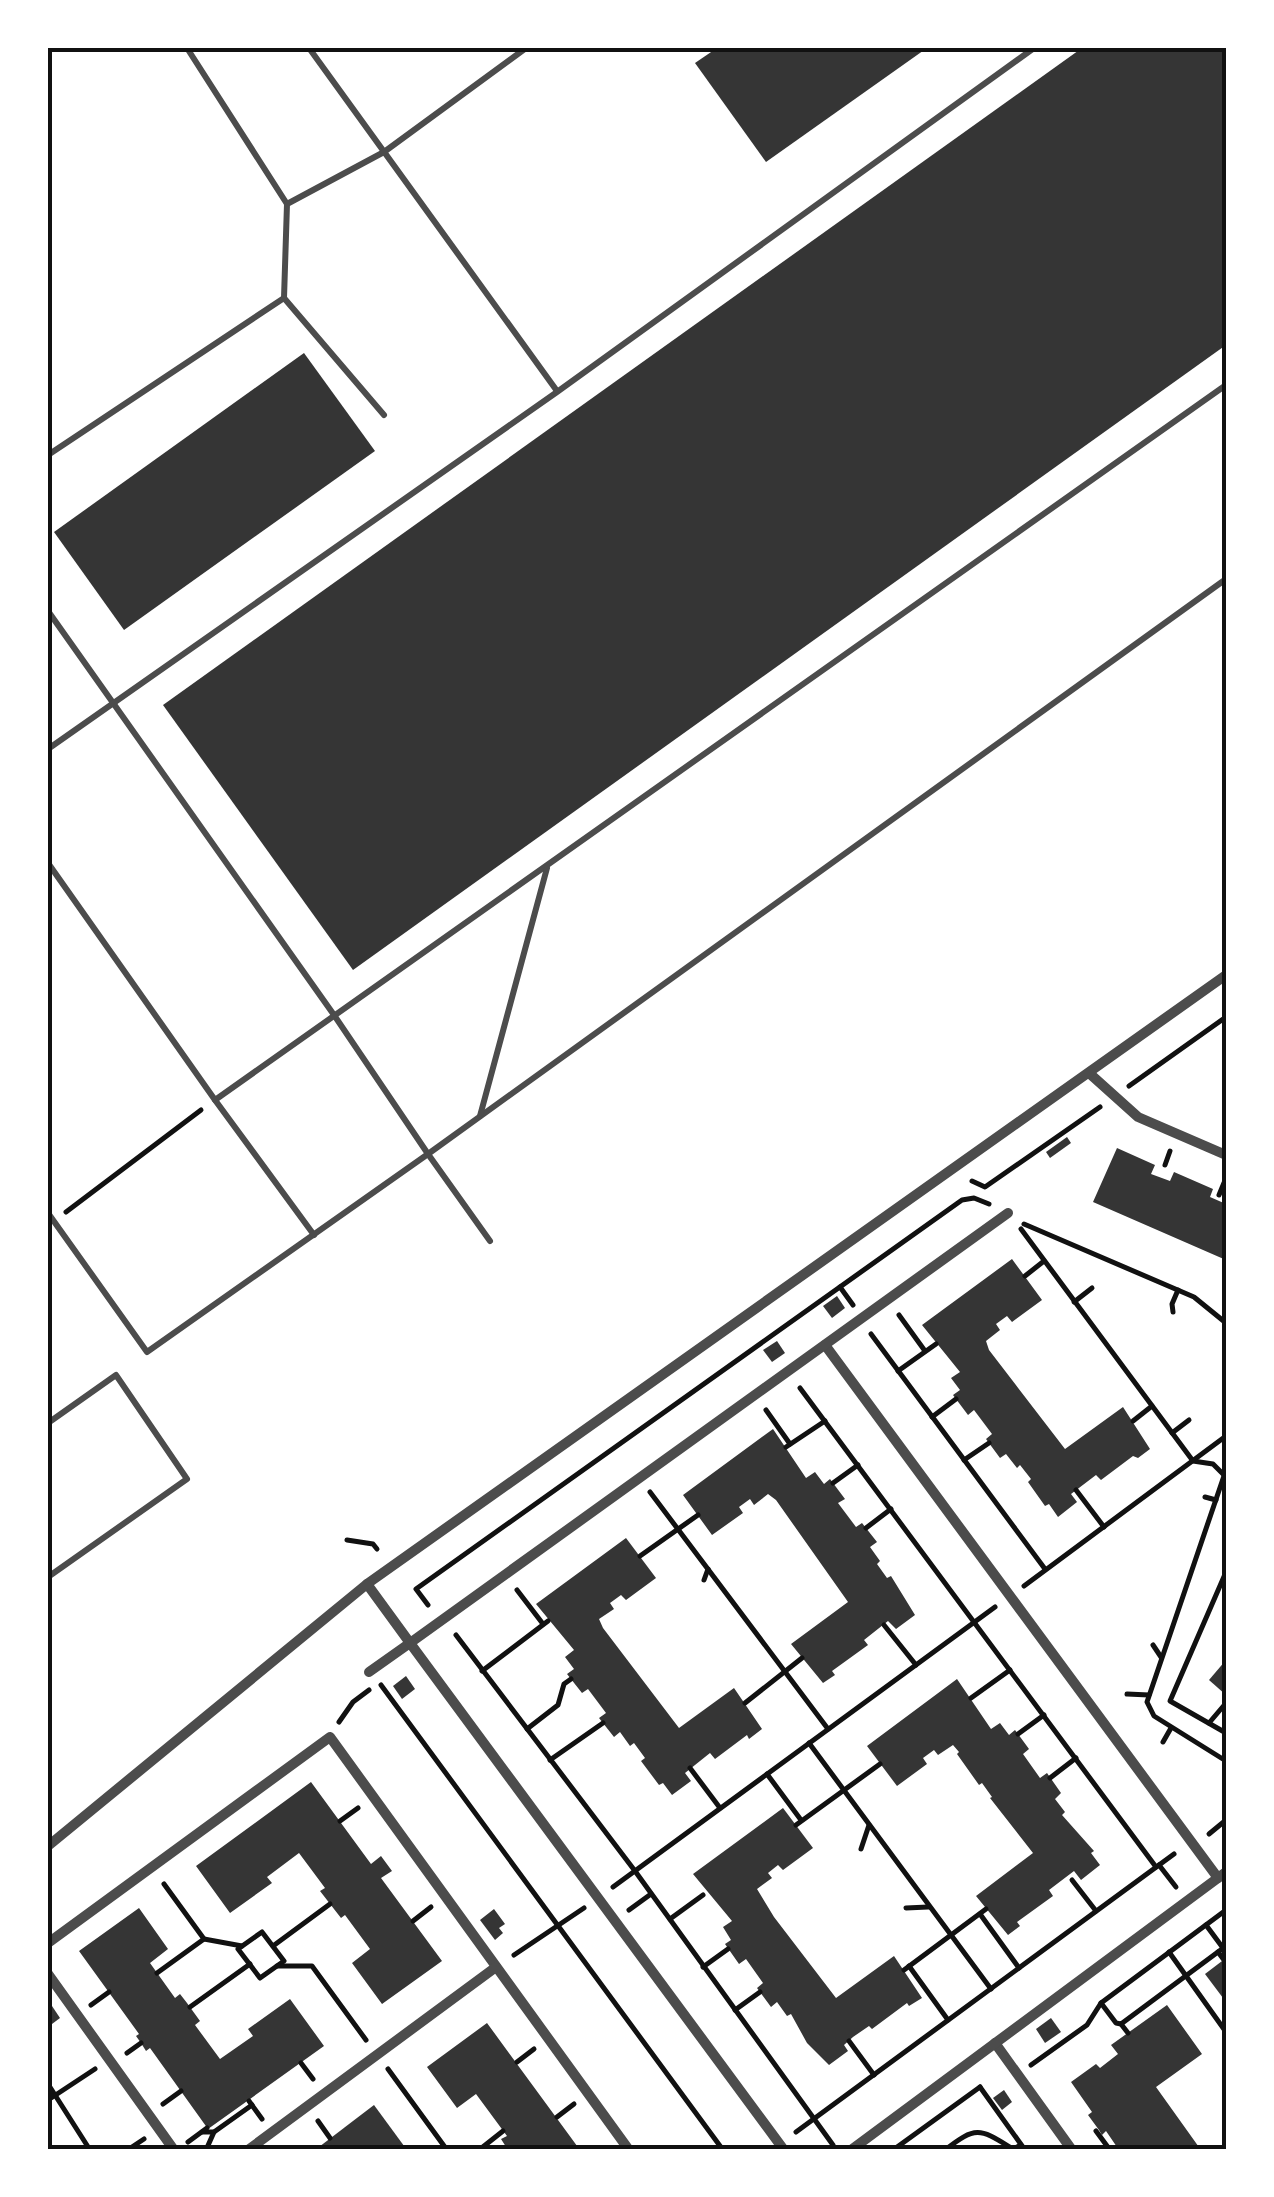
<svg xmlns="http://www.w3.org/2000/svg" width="1274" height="2197" font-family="Karla,sans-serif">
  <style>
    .building { fill: #353535 }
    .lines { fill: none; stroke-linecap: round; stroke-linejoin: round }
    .path { stroke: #111; stroke-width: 5 }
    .service { stroke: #4c4c4c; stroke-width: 6 }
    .minor { stroke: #4c4c4c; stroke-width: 10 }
    .neatline { fill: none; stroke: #111; stroke-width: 4 }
  </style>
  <rect width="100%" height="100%" fill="#fff"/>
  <!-- building -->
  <g class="building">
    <path d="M717,48H927L766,162L695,63Z"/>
    <path d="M1082,48H1226V345L353,970L163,705Z"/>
    <path d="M304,353L375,451L124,630L54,532Z"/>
    <path d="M1067,1137L1071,1143L1050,1158L1046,1152Z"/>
    <path d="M1117,1148L1155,1165L1151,1174L1170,1181L1174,1172L1213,1189L1210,1197L1226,1204V1260L1093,1202Z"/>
    <path d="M1012,1259L1042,1300L1012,1322L1007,1316L996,1324L1000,1330L986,1341L989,1350L1065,1449L1123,1407L1150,1449L1138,1458L1133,1456L1101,1480L1096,1475L1071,1494L1077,1502L1058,1517L1049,1504L1045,1506L1028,1482L1031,1479L1020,1465L1017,1468L1006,1454L1000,1458L986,1439L992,1434L974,1410L968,1415L953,1395L960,1390L951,1378L960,1372L922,1325Z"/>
    <path d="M837,1296L845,1308L832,1318L823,1306Z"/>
    <path d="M777,1341L785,1353L772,1362L763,1350Z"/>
    <path d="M773,1429L806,1478L815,1472L824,1484L830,1479L845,1499L838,1503L856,1527L862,1523L877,1542L870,1547L880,1561L877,1564L887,1578L891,1576L915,1615L896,1629L888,1621L864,1640L868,1645L832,1671L835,1675L823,1683L791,1644L848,1602L776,1500L768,1494L754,1505L750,1499L739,1507L743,1513L712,1535L683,1495Z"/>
    <path d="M626,1538L656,1578L626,1600L621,1595L610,1603L614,1609L599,1619L603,1628L679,1728L734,1688L762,1729L749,1739L747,1735L715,1759L710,1753L685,1773L691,1781L672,1795L663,1783L659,1785L641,1761L645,1758L634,1743L630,1746L620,1732L614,1737L599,1718L606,1713L588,1689L582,1693L567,1674L574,1669L565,1657L574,1650L536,1604Z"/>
    <path d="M1226,1660V1695L1209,1680Z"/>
    <path d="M406,1676L415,1689L402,1699L393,1686Z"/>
    <path d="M957,1679L991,1729L1000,1723L1009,1735L1015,1730L1018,1734L1029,1749L1023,1754L1040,1778L1047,1773L1061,1793L1055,1799L1065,1812L1062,1815L1094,1851L1091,1853L1100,1865L1081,1880L1074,1871L1049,1890L1053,1896L1017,1922L1020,1926L1008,1935L976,1896L1033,1853L990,1798L992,1797L982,1783L979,1785L957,1754L959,1752L953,1745L938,1755L934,1750L923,1758L927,1764L897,1786L867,1746Z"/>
    <path d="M311,1782L371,1864L381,1856L392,1871L381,1878L442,1961L382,2004L352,1963L370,1949L345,1915L341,1918L320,1891L325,1888L299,1853L267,1877L272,1883L230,1913L196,1866Z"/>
    <path d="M783,1808L813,1848L783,1870L778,1865L768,1873L772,1878L757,1889L774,1917L836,1998L894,1956L922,1998L909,2006L907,2003L872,2029L869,2026L853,2037L844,2045L848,2051L829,2065L807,2043L791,2014L787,2016L777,2002L771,2007L757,1988L763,1983L746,1959L739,1964L725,1944L731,1940L723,1927L732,1921L693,1874Z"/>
    <path d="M139,1908L168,1949L150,1963L175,1998L180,1994L187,2003L200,2021L195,2025L220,2059L253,2036L248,2029L290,1999L324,2046L208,2129L150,2048L146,2051L141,2043L136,2036L139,2034L79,1951Z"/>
    <path d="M494,1909L505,1924L499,1928L503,1933L495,1940L480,1920Z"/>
    <path d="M1226,1958V2002L1205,1974Z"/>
    <path d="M48,2000L60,2018L48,2027Z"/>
    <path d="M1167,2005L1202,2054L1156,2087L1201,2150H1119L1106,2131L1102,2135L1099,2130L1088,2115L1092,2112L1071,2082L1096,2064L1100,2068L1118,2054L1111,2045Z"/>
    <path d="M1051,2018L1061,2032L1045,2043L1036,2029Z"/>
    <path d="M487,2023L580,2150H508L501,2139L507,2136L476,2094L457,2108L427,2067Z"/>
    <path d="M1004,2090L1012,2102L1002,2110L993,2098Z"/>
    <path d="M374,2105L407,2150H315Z"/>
  </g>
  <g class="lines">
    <!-- path -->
    <g class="path">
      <path d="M1129,1086L1226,1017"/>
      <path d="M1165,1165L1170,1151"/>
      <path d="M972,1181L985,1187L1100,1107"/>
      <path d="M1219,1195L1226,1178"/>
      <path d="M66,1212L201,1110"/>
      <path d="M1024,1224L1194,1297L1226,1323"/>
      <path d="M1021,1229L1193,1461L1213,1464L1223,1474"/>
      <path d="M1025,1276L1044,1261"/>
      <path d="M840,1287L853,1305"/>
      <path d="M1074,1302L1092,1288"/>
      <path d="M1173,1312L1172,1304L1178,1290"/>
      <path d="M899,1315L925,1351"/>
      <path d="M871,1334L1045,1569"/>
      <path d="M898,1371L936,1344"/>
      <path d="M800,1388L1156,1867"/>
      <path d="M766,1410L790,1444"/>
      <path d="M932,1417L956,1399"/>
      <path d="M1133,1421L1152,1406"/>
      <path d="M1172,1433L1189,1420"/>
      <path d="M786,1447L825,1421"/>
      <path d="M964,1460L989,1443"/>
      <path d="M1226,1470L1147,1702L1154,1716L1226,1761"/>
      <path d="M833,1483L858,1465"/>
      <path d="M1076,1490L1104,1527"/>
      <path d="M650,1492L828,1729"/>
      <path d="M1205,1497L1216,1500"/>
      <path d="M866,1528L891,1509"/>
      <path d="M347,1540L373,1544L377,1549"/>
      <path d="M640,1556L698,1515"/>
      <path d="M1226,1572L1170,1701L1226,1733"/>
      <path d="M704,1580L708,1569"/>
      <path d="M1024,1586L1226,1436"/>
      <path d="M517,1590L543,1624"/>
      <path d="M428,1605L416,1589L962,1200L974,1198L989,1204"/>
      <path d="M884,1625L916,1665"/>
      <path d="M456,1635L635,1871L833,2145"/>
      <path d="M1153,1645L1161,1657"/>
      <path d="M482,1671L548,1621"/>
      <path d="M381,1685L723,2150"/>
      <path d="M1127,1694L1149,1695"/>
      <path d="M971,1698L1010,1670"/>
      <path d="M745,1703L802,1658"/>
      <path d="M339,1722L353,1702L369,1690"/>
      <path d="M1209,1723L1226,1703"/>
      <path d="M527,1729L558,1705L564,1684L571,1679"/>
      <path d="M1018,1734L1044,1715"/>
      <path d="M1163,1742L1171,1728"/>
      <path d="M809,1743L991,1989"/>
      <path d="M550,1760L603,1723"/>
      <path d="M690,1768L720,1808"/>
      <path d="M767,1774L801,1820"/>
      <path d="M1050,1778L1076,1758"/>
      <path d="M340,1821L358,1808"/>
      <path d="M796,1825L880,1764"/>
      <path d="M1209,1834L1226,1820"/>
      <path d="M861,1849L869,1825"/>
      <path d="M1159,1865L1176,1887"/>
      <path d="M1072,1880L1096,1911"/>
      <path d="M164,1884L204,1939L242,1946"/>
      <path d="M613,1887L995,1607"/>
      <path d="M906,1908L928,1907"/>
      <path d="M629,1910L651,1894"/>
      <path d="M980,1914L1019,1968"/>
      <path d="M670,1919L703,1895"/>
      <path d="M413,1921L431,1907"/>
      <path d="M1206,1925L1223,1948"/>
      <path d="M262,1932L284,1961L260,1978L238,1949Z"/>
      <path d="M273,1946L330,1904"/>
      <path d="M1169,1952L1226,2032"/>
      <path d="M1218,1952L1224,1960"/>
      <path d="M514,1955L584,1908"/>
      <path d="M277,1966H312L366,2040"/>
      <path d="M909,1966L948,2020"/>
      <path d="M703,1967L728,1949"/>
      <path d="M904,1970L986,1909"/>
      <path d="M157,1973L204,1939"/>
      <path d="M1101,2003L1116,2023L1121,2024L1226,1946"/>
      <path d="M91,2005L109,1992"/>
      <path d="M190,2007L250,1964"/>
      <path d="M735,2010L760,1992"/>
      <path d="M1121,2024L1128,2033"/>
      <path d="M849,2041L874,2075"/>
      <path d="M127,2053L141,2043"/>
      <path d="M517,2062L534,2049"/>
      <path d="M301,2063L313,2079"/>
      <path d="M1031,2065L1087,2025L1101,2003L1226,1910"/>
      <path d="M388,2069L447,2150"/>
      <path d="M48,2084L90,2150"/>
      <path d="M980,2087L1025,2150"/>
      <path d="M48,2100L95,2069"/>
      <path d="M249,2101L262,2119"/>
      <path d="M163,2104L181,2091"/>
      <path d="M557,2117L574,2104"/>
      <path d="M318,2121L330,2138"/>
      <path d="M1096,2131L1110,2150"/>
      <path d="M202,2132H214L252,2105"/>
      <path d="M796,2132L1174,1854"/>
      <path d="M188,2142L207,2128"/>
      <path d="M132,2147L144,2139"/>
      <path d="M206,2150L214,2132"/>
      <path d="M479,2150L503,2131"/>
      <path d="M893,2150L980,2087"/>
      <path d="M945,2150C977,2125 980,2129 1013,2149L1021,2145"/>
    </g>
    <!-- service -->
    <g class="service">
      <path d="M187,48L287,204"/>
      <path d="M309,48L557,391"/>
      <path d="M284,298L384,415"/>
      <path d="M48,455L284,298L287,204L384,152L526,48"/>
      <path d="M48,611L334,1015L428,1154L1226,579"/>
      <path d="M48,749L557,392L1034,48"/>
      <path d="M48,863L215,1100L1226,385"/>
      <path d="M215,1100L314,1235"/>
      <path d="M480,1116L547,868"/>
      <path d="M48,1213L147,1352L428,1154L490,1241"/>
      <path d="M48,1423L116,1375L187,1479L48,1577"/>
    </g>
    <!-- minor -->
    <g class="minor">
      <path d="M1089,1073L1138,1117L1226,1155"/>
      <path d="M825,1345L1218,1878"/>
      <path d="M367,1584L410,1643L369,1672"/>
      <path d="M48,1846L367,1584L1226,975"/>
      <path d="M48,1943L330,1737L629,2150"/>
      <path d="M48,1974L174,2150"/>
      <path d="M995,2043L1072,2150"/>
      <path d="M248,2150L496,1967"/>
      <path d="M784,2150L410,1643L1008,1213"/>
      <path d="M851,2150L1226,1872"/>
    </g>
  </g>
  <!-- border -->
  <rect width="1274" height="2197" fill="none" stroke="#ffffff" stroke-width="100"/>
  <rect x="50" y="50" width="1174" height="2097" class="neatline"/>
</svg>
